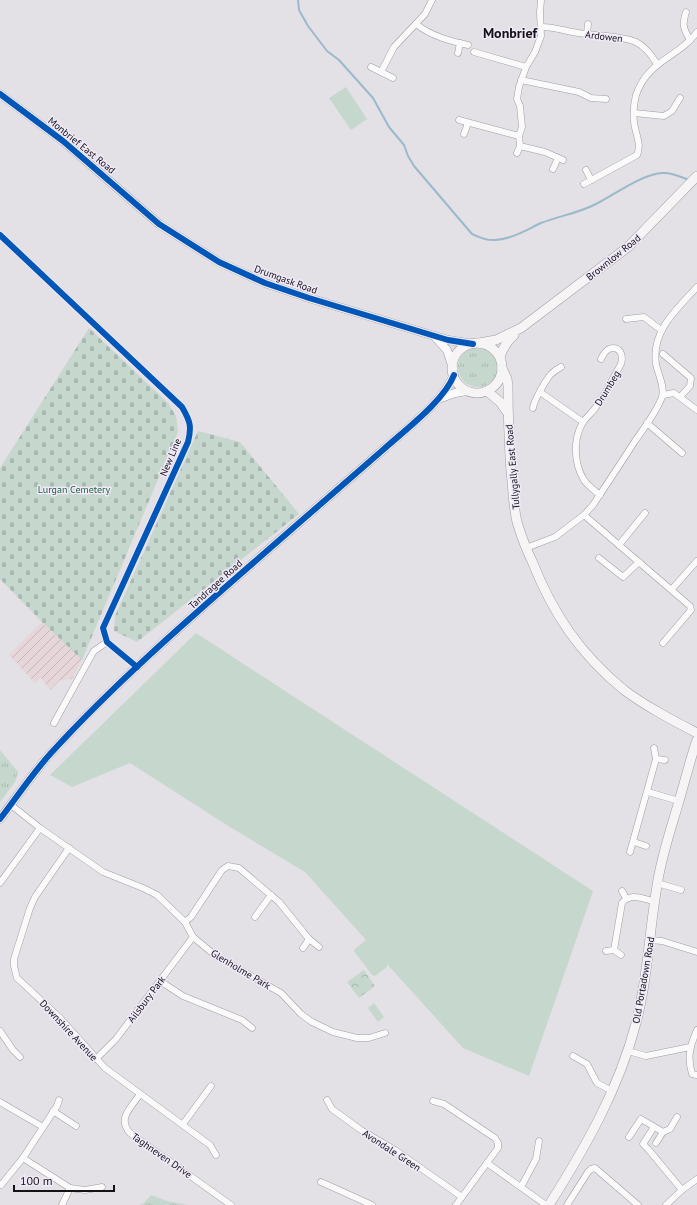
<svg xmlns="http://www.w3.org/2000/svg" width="697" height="1205" font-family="'PT Sans',sans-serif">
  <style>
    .industrial { fill: url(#industrial-furrows) }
    .grass { fill: url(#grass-tufts) }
    .forest { fill: url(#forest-crowns) }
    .cemetery { fill: url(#cemetery-stones) }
    .pitch { fill: #c6d8ce }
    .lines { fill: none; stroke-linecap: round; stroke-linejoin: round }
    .stream { stroke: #9bb9cb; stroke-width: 2 }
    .minor-casing { stroke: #9f9da2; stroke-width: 7 }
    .tertiary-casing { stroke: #9f9da2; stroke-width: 9 }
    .secondary-casing { stroke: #9f9da2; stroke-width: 10 }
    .minor { stroke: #fbfafb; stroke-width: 6 }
    .tertiary { stroke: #fbfafb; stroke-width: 8 }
    .secondary { stroke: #f7f4f5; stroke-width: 9 }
    .cycleway-casing { stroke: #f0e9f8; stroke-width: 8 }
    .cycleway { stroke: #0057b8; stroke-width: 6 }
    .labels { text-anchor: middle; stroke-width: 3; stroke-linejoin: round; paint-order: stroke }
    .street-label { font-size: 10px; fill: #141217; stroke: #f0e9f8 }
    .park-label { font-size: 10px; fill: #206442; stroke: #f0e9f8 }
    .district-label { font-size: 14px; font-weight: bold; fill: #141217; stroke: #f0e9f8 }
  </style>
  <defs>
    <pattern id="industrial-furrows" width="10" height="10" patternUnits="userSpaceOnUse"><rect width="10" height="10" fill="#e6d6d9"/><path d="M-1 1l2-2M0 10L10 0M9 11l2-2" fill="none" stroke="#c4b7ba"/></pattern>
    <pattern id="grass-tufts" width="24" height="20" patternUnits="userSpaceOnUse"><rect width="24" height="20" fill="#c6d8ce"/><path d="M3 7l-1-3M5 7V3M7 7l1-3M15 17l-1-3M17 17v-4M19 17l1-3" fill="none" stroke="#a9b8b0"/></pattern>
    <pattern id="forest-crowns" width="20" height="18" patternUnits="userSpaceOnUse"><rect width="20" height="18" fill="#c6d8ce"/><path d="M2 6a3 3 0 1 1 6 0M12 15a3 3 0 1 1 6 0" fill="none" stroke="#a9b8b0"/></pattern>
    <pattern id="cemetery-stones" width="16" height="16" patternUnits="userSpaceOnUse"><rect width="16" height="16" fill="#c6d8ce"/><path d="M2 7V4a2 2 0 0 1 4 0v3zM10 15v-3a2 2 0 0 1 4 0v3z" fill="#a9b8b0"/></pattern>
  </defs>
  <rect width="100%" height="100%" fill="#e3e0e6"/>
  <!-- industrial -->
  <path class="industrial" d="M42,622L82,660L72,679L60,680L50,690L41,678L35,683L9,655Z"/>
  <!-- grass -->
  <g class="grass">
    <circle cx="478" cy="367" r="20"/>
    <path d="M0,750L18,772L15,782L0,802Z"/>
    <path d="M151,1195L167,1201L188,1205H139L144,1203Z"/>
  </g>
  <!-- forest -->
  <path class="forest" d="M364,970L375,986L359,998L347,982Z"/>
  <!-- cemetery -->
  <g class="cemetery">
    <path d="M89,328L168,403L176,416L178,432L82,660L42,622L0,579V468Z"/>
    <path d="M198,431L240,442L299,514L137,642L114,631L115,616Z"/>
  </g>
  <!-- pitch -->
  <g class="pitch">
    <path d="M346,87L367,119L351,130L329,98Z"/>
    <path d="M196,633L593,891L529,1076L463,1048L387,964V967L375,976L372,975L354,951L355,949L366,940L305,872L230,827L130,763L72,787L50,775Z"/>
    <path d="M374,1003L384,1017L378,1022L368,1008Z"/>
  </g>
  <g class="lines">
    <!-- stream -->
    <path class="stream" d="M298,0L299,10L308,26L327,51L339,60L373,98L389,127L404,145L408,156L414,166L472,234C479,237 486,241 495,240C512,239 526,230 541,223C559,216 579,213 596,204C616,194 640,175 662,173C671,172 681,177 689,180"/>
    <!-- minor casing -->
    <g class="minor-casing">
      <g id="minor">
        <path d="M686,12C682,25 683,28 690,40"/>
        <path d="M416,24C431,36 450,41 468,45"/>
        <path d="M542,27C554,27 565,31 578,33C595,36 620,35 636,42C646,47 651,55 657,64"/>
        <path d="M587,34L588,24"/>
        <path d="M474,52L526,67"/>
        <path d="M458,53L460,43"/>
        <path d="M371,67L393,78"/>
        <path d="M381,72L394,47L425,14L432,0"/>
        <path d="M521,80L579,92L591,98L606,99"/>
        <path d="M634,113L664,116L672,111L680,98"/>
        <path d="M459,120L519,136"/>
        <path d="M464,134L468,123"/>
        <path d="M520,146L545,152L563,160"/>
        <path d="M517,153L520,146L519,136L522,127L520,106L517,99L519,87L526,67L535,52L541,36L540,12L541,0"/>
        <path d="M553,169L558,158"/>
        <path d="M586,170L591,180"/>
        <path d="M584,184L637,155C642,144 635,133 634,122C633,114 634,103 636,95C648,60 678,58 697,32"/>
        <path d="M0,235L182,407C190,421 192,426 188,442L103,628L107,642L137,667"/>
        <path d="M626,319L644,317L661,330"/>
        <path d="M663,354L691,378L690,386L680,397"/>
        <path d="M540,392L583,422"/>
        <path d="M663,395L674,393L697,410"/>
        <path d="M533,408C534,400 545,382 550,375C553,372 557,369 561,367"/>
        <path d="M647,423L682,453"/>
        <path d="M600,495C594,490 588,486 584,480C574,464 573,440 582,424C586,417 592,413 596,407C606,394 613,378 621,364C626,348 609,340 601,359"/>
        <path d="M584,515L690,606L691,610L663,643"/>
        <path d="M619,545L645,513"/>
        <path d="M526,548L555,537L584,515L593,505C607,484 621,463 635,441C644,428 656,413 662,397C665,387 658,374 656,364C651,331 677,309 697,287"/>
        <path d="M599,558L623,577L639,562"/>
        <path d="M672,589L697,561"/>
        <path d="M54,723L91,656L94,651L107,642"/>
        <path d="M656,759L665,760"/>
        <path d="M648,792L679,801"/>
        <path d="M11,805L40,828L103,872L143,888L157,895L185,922L193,937L216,956L281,993L301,1014L312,1022L333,1032L357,1038H369L385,1033"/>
        <path d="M634,842L646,846"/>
        <path d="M69,848L35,897L30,908L14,959V966L17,978L60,1018L105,1068L210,1145L216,1155"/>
        <path d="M630,852L656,759L654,748"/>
        <path d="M0,883L40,828"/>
        <path d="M657,883L681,890"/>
        <path d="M622,891L626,898"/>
        <path d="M255,917L271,895"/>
        <path d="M185,922L191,917L222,870L228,866L239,868L279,902L309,939L319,947"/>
        <path d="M650,940L662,941L697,952"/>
        <path d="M303,948L309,939"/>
        <path d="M614,950L622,903C631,892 642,899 654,901"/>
        <path d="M606,951L614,950L621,955"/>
        <path d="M160,981L183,996L242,1020L252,1028"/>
        <path d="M697,1030C690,1046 687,1057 692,1074L697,1075"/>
        <path d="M0,1031L13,1050L20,1057"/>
        <path d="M628,1051L646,1056L690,1047"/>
        <path d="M573,1056L587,1064L597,1083L612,1091"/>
        <path d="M96,1059L116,1039L193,937"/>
        <path d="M140,1094C131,1108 117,1118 130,1133L231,1205"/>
        <path d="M327,1100L332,1109L361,1130L395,1150L462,1197"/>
        <path d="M433,1101L444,1104L495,1138L498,1143V1148L456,1205"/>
        <path d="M0,1102L43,1127"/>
        <path d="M53,1111L76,1126"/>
        <path d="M183,1124L211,1086"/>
        <path d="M654,1127L643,1144L648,1149L682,1190"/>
        <path d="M629,1137L641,1119L663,1132"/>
        <path d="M656,1143L663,1132L670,1129L677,1117"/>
        <path d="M23,1158L70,1188L85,1190L102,1187"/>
        <path d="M487,1163L546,1205"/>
        <path d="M321,1182L372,1205"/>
        <path d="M1,1185L23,1158L57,1106L59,1100"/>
        <path d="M521,1187L536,1159L539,1141"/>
        <path d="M62,1205L70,1188"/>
        <path d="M567,1205L588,1172L591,1169L595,1168L638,1205"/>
        <path d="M666,1205L682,1190L697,1179"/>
      </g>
    </g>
    <!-- tertiary casing -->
    <g class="tertiary-casing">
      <g id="tertiary">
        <path d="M0,94L63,141L159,224L219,262L265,283L309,298L448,340L473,344"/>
        <path d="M436,338L447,350L453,368"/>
        <path d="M441,398L455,393L467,391"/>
        <path d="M0,819C17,797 32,774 51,753C125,672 210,601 292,529C323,502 353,476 384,449C405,430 444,401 454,375"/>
      </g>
    </g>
    <!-- secondary casing -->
    <g class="secondary-casing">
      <g id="secondary">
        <path d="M479,343L496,340L521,328L628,247L697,176"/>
        <circle cx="477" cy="368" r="25"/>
        <path d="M500,357C503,347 507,341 514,335"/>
        <path d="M502,368L507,379L508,386C508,414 509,442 511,471C513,488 513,505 517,522C521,535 526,549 532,561C553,614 580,654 624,690C647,707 672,720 697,733"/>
        <path d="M487,391L500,402L508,413"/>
        <path d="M549,1205C585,1148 619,1089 636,1023C648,978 649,932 657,886C661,857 671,829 679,801C685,781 690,760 697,740"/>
      </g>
    </g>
    <!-- minor -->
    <use href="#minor" class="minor"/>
    <!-- tertiary -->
    <use href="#tertiary" class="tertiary"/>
    <!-- secondary -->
    <use href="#secondary" class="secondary"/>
    <!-- cycleway casing -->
    <g class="cycleway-casing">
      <g id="cycleway">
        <path d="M0,94L63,141L159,224L219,262L265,283L309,298L448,340L473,344"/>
        <path d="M0,235L182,407C190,421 192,426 188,442L103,628L107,642L137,667"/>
        <path d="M0,819C17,797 32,774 51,753C125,672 210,601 292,529C323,502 353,476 384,449C405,430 444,401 454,375"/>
      </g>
    </g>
    <!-- cycleway -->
    <use href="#cycleway" class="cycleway"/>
  </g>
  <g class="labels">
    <!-- street labels -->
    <g class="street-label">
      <text transform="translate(604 36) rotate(7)" y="4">Ardowen</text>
      <text transform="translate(82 145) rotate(39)" y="4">Monbrief East Road</text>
      <text transform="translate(613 257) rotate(-39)" y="4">Brownlow Road</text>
      <text transform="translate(286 279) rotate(20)" y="4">Drumgask Road</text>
      <text transform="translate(607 388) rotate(-59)" y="4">Drumbeg</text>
      <text transform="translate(170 457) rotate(-67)" y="4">New Line</text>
      <text transform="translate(512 467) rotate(-95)" y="4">Tullygally East Road</text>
      <text transform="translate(215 584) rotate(-42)" y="4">Tandragee Road</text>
      <text transform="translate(241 969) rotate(31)" y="4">Glenholme Park</text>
      <text transform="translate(643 980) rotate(-80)" y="4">Old Portadown Road</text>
      <text transform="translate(146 999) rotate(-53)" y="4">Ailsbury Park</text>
      <text transform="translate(69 1030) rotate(47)" y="4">Downshire Avenue</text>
      <text transform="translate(392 1150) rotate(33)" y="4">Avondale Green</text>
      <text transform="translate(162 1155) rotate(35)" y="4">Taghneven Drive</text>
    </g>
    <!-- park labels -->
    <g class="park-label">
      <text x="74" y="493">Lurgan Cemetery</text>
    </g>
    <!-- district labels -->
    <g class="district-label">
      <text x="510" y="38">Monbrief</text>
    </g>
  </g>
  <!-- scale -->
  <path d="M14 1185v6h100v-6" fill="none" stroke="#141217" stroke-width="2"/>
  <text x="20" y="1185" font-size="12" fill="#141217" stroke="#f0e9f8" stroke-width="3" paint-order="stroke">100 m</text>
</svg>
